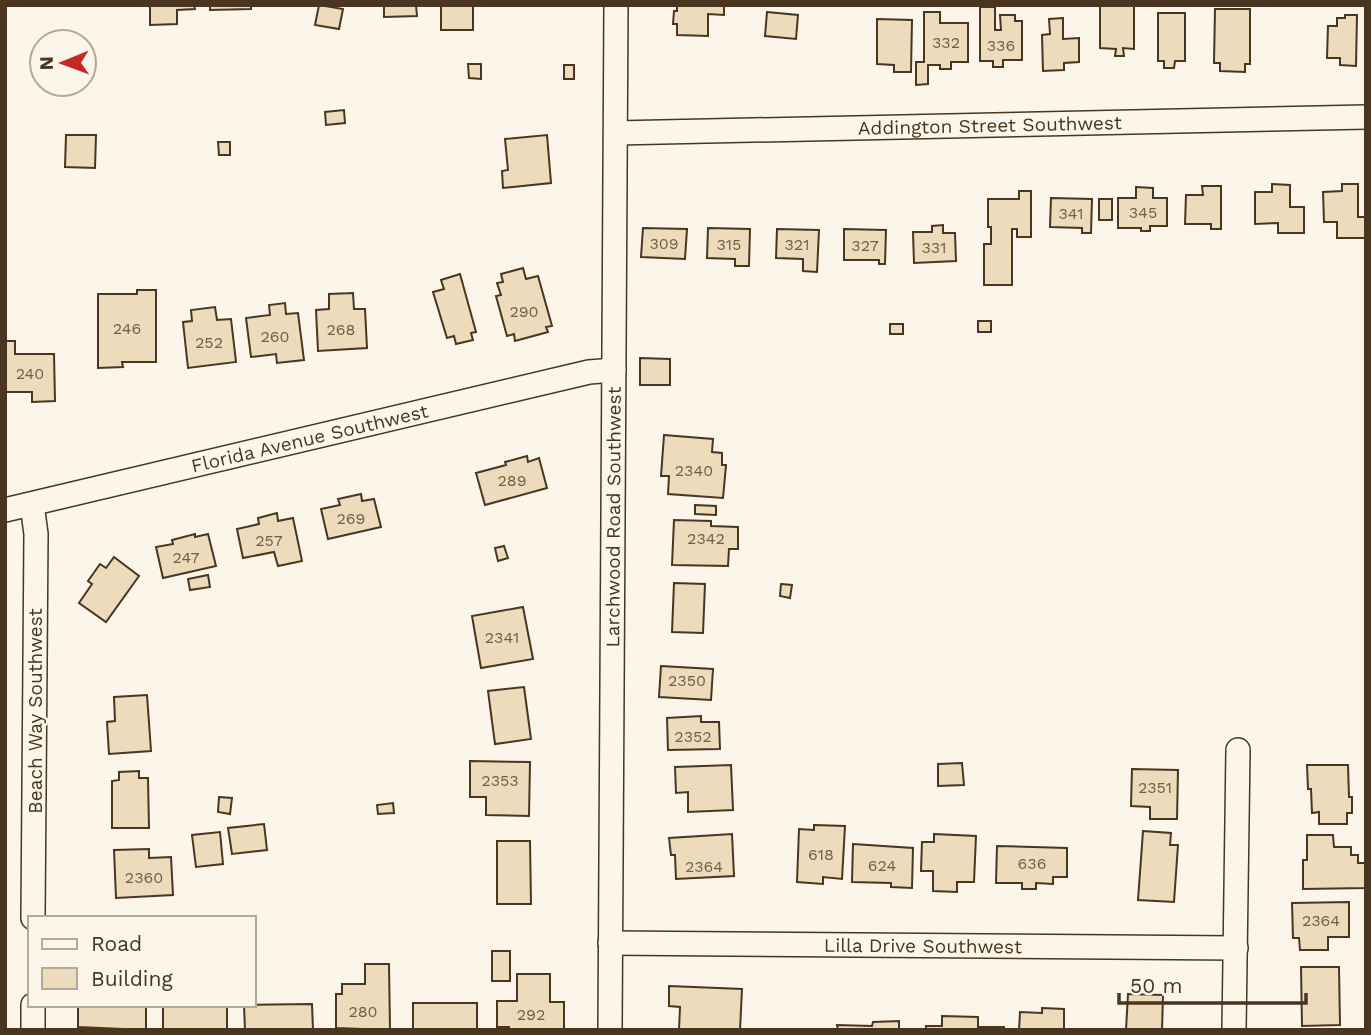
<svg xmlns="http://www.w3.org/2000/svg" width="1371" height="1035" font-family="'Work Sans',sans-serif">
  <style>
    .building { fill: #ecdcbc; stroke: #4a3520; stroke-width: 2 }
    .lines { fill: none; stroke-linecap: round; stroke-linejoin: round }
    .street-casing { stroke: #4a3520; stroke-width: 26 }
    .street { stroke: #fbf6e9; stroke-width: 23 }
    .labels { text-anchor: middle; stroke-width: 5; stroke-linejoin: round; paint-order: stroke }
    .number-label { font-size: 16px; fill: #725f47 }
    .street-label { font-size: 19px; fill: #4a3520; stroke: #fbf6e9 }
  </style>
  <rect width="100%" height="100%" fill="#fbf6e9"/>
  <!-- building -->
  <g class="building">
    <path d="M150,5H194L195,9L177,10V24L150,25Z"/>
    <path d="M210,5H251V9L210,10Z"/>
    <path d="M319,5L343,9L339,29L315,25Z"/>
    <path d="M384,5H416L417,16L384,17Z"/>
    <rect x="441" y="5" width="32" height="25"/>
    <path d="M677,5H724V15L708,14V36L677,35V24H673L674,11H677Z"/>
    <path d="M1100,5H1134V49L1123,48L1124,56H1115L1116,49L1100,48Z"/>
    <path d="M980,7H995V30H1001L1000,15H1015V21H1022V60H1003V67H993V61H980Z"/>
    <path d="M1215,9H1250V64H1245V72L1220,71V63H1214Z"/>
    <path d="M767,12L798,15L796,39L765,36Z"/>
    <path d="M924,12H940V23H968V62H951V69H940V65H928V84L916,85V62H924Z"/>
    <path d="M1158,13H1185V61H1175L1174,68H1164V61H1158Z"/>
    <path d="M1345,15H1357L1356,66L1340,65V58H1327L1328,26H1337V18H1345Z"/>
    <path d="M1063,18V39L1079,38V62L1064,63V70L1043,71L1042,35L1050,34L1049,19Z"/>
    <path d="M877,19L912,20L911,72H894V65L877,64Z"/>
    <path d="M468,64H481V79L469,78Z"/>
    <rect x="564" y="65" width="10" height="14"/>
    <path d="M344,110L345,123L326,125L325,112Z"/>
    <path d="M66,135H96L95,168L65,167Z"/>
    <path d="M547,135L551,183L503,188L502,171L508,170L505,139Z"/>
    <path d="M218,142H230V155H219Z"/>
    <path d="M1272,184L1290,185V207H1304V233H1278V223L1255,224V192H1272Z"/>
    <path d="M1342,184H1358V217H1366V238H1337V222H1324L1323,192L1342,191Z"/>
    <path d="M1202,186H1221V229H1211V224H1185L1186,195H1203Z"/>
    <path d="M1136,187L1153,188V198H1167V226H1150V231H1141V228H1118V198H1136Z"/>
    <path d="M1019,191H1031V237H1017V229H1012V285H984V244H991V227H988V199H1019Z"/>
    <path d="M1051,198L1092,199L1091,233H1082V228L1050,227Z"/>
    <rect x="1099" y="199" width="13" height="21"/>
    <path d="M943,225V233H955L956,261L914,263L913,232H932V226Z"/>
    <path d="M643,228L687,229L685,259L641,257Z"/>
    <path d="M708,228L750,229L749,266H735V259L707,258Z"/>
    <path d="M777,229L819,230L817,272L803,271V259L776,258Z"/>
    <path d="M844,229L886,230L885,264H879V260H844Z"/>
    <path d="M523,268L526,279L538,276L552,326L546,327L548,332L515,341L514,334L507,336L496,296L501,295L497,283L503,282L501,274Z"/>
    <path d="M460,274L476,332L471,333L473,340L456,344L454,336L447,338L433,292L444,289L441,280Z"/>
    <path d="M137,290H156V362H122L123,367L98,368V294H137Z"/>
    <path d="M353,293L354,309H365L367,348L318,351L316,310L329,309V294Z"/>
    <path d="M285,303L286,314L298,313L304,360L277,363L276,354L251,357L246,318L270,315L269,305Z"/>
    <path d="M215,307L217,320L231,319L236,362L188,368L183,322L192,321L191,310Z"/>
    <rect x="978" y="321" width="13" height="11"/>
    <rect x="890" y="324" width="13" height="10"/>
    <path d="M5,341H15V354H54L55,401L32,402V392H5Z"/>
    <path d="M640,358L670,359V385H640Z"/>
    <path d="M664,435L713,439L712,452L722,453V465H726L723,498L668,494L669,476H661Z"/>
    <path d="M527,456L528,462L539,458L547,488L485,505L476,473L506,465L505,462Z"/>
    <path d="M361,494L362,501L374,499L381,527L328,539L321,509L340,505L338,499Z"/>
    <path d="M695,505L716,506V515L695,514Z"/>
    <path d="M277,513L278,521L293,518L302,561L278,566L274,552L243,558L237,529L259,524L258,518Z"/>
    <path d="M674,520L711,521V526L738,527V549H729L728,566L672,565Z"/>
    <path d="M195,534V537L208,534L216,566L163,578L156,547L173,544L172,540Z"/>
    <path d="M504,546L508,558L498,561L495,548Z"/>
    <path d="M114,557L139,576L106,622L79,603L92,584L88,581L100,564L106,568Z"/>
    <path d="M208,575L210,587L190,590L188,579Z"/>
    <path d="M674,583L705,584L703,633L672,632Z"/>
    <path d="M781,584L792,585L790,598L780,596Z"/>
    <path d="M523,607L533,659L481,668L472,616Z"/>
    <path d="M661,666L713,669L711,700L659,697Z"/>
    <path d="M524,687L531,739L495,744L488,691Z"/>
    <path d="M147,695L151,751L109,754L107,722L115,721L114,697Z"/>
    <path d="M701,716V722H719L720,749L668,750L667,718Z"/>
    <path d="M470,761L530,762L529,816L486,815V797H470Z"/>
    <path d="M962,763L964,785L938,786V764Z"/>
    <path d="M731,765L733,810L688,812V792L676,793L675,767Z"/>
    <path d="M1307,765H1348L1349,797H1352V813H1347V824H1319V812L1312,813L1311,789H1308Z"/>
    <path d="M1132,769L1178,770L1177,819H1150V807L1131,806Z"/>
    <path d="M139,771V778H148L149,828H112V781L119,780V772Z"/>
    <path d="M219,797L232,798L230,814L218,812Z"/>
    <path d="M393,803L394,813L378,814L377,805Z"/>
    <path d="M264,824L267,850L232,854L228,828Z"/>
    <path d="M814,825L845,826L842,879L823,877V884L797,882L799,829L814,830Z"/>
    <path d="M1143,831L1171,833L1170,845H1178L1174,902L1138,900Z"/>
    <path d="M220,832L223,864L196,867L192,835Z"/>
    <path d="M732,834L734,876L676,879L675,855H671L669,838Z"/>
    <path d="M934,834L976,836L974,882H957V892L933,891V871H921L922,842H934Z"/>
    <path d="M1307,835H1333L1334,847H1351V855H1358V863H1366V888L1303,889V860H1307Z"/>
    <path d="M497,841H530L531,904H497Z"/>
    <path d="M853,844L913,848L912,888L891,887V883L852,882Z"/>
    <path d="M997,846L1067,848V877H1053V884L1036,883V889H1022V883H996Z"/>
    <path d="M149,849V858L171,857L173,895L116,898L114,850Z"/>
    <path d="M1349,902V937H1328V950H1300L1299,938H1293L1292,903Z"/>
    <rect x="492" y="951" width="18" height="30"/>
    <path d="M365,964H389L390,1030L336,1028V994H342V984H365Z"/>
    <path d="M1301,967H1339L1340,1025L1302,1026Z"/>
    <path d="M517,974H550V1002H564V1030H509V1027H497V1001H517Z"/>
    <path d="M669,986L742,989L740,1030H679L680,1007L669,1006Z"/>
    <path d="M1128,994L1163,995L1162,1030H1126Z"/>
    <rect x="413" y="1003" width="64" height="27"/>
    <path d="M312,1004L313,1030H245L244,1005Z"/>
    <path d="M78,1005H146V1030L78,1027Z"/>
    <rect x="163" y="1005" width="64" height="25"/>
    <path d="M1042,1008L1064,1009V1030H1019L1020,1012L1042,1013Z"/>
    <path d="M942,1016L978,1017V1027H1004V1030H926V1026H942Z"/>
    <path d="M899,1021V1030H838L837,1025L872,1026L873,1022Z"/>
  </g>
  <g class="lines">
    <!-- street casing -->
    <g class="street-casing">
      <g id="street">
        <path id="s1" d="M616,133L1366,117"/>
        <path d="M32,504L36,534L33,918"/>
        <path id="s2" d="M5,510L589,372L614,370"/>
        <path id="s3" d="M610,943L1236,948"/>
        <path d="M33,1030V1005"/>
        <path id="s4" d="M610,1030L616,5"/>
        <path d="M1234,1030L1238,750"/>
      </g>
    </g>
    <!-- street -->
    <use href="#street" class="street"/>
  </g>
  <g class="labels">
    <!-- number labels -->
    <g class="number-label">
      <text x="946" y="48">332</text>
      <text x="1001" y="51">336</text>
      <text x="1143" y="218">345</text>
      <text x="1071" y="219">341</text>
      <text x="664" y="249">309</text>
      <text x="729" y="250">315</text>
      <text x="797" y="250">321</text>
      <text x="865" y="251">327</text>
      <text x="934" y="253">331</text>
      <text x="524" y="317">290</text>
      <text x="127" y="334">246</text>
      <text x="341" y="335">268</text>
      <text x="275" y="342">260</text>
      <text x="209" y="348">252</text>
      <text x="30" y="379">240</text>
      <text x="694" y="476">2340</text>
      <text x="512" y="486">289</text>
      <text x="351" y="524">269</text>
      <text x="706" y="544">2342</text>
      <text x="269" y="546">257</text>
      <text x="186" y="563">247</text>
      <text x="502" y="643">2341</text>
      <text x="687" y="686">2350</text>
      <text x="693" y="742">2352</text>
      <text x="500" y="786">2353</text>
      <text x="1155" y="793">2351</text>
      <text x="821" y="860">618</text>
      <text x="1032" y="869">636</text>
      <text x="882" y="871">624</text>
      <text x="704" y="872">2364</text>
      <text x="144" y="883">2360</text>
      <text x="1321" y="926">2364</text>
      <text x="363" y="1017">280</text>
      <text x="531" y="1020">292</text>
    </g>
    <!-- street labels -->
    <g class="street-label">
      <text dy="7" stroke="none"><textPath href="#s1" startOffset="374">Addington Street Southwest</textPath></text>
      <text dy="7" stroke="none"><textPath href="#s2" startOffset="313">Florida Avenue Southwest</textPath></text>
      <text dy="7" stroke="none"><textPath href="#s4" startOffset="513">Larchwood Road Southwest</textPath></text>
      <text transform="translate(35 711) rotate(-90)" y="7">Beach Way Southwest</text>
      <text dy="7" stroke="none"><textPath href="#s3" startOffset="313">Lilla Drive Southwest</textPath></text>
    </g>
  </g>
  <!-- border -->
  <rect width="1371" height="1035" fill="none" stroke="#4a3520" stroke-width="14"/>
  <!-- legend -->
  <rect x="28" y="916" width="228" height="91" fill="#fbf6e9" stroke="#b4a999" stroke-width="2"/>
  <rect x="42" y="939" width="35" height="10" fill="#fbf6e9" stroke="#b4a999" stroke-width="2"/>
  <text x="91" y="951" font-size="21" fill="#4a3520">Road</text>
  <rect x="42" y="968" width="35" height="21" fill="#ecdcbc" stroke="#b4a999" stroke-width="2"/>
  <text x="91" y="986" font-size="21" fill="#4a3520">Building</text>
  <!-- north arrow -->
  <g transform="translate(63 63) rotate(269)"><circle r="33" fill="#fbf6e9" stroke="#b4a999" stroke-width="2"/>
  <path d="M0-5L12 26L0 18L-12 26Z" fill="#c62828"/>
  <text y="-10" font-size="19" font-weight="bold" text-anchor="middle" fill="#4a3520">N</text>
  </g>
  <!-- scale -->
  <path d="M1119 993v10h187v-10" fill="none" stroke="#4a3520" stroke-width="3.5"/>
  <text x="1130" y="993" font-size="21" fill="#4a3520" stroke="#fbf6e9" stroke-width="5" paint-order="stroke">50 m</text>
</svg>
